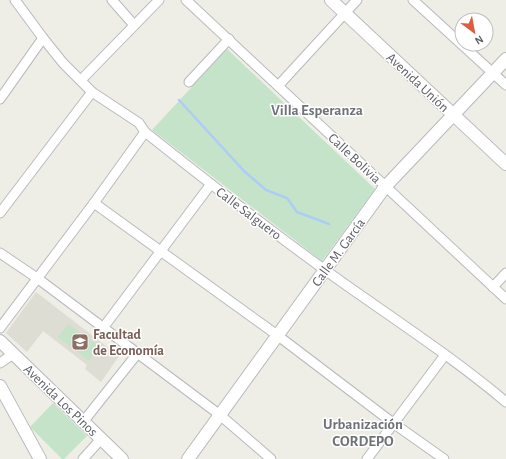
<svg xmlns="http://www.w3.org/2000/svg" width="506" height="459" font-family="'Alegreya Sans',sans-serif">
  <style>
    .education { fill: #deddd4 }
    .green { fill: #c5e3c9 }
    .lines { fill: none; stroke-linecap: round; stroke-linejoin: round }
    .stream { stroke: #adcdf7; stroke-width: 2.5 }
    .street-casing { stroke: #b8babe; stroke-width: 11 }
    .secondary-casing { stroke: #b7b9be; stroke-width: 14 }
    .street { stroke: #fff; stroke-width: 9 }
    .secondary { stroke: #fff; stroke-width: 12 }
    .labels { text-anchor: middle; stroke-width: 3; stroke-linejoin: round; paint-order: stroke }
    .street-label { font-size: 14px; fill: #5e6065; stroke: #fff }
    .education-label { font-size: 14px; font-weight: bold; fill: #785e54; stroke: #fff; text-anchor: start }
    .neighbourhood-label { font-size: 15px; font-weight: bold; fill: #6f7277; stroke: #fff }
  </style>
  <rect width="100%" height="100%" fill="#eeeee6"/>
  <!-- education -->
  <path class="education" d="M36,292L119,356L101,382L85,369L87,365L43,331L27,352L6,333Z"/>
  <!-- green -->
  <g class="green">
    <path d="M227,49L375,189L322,261L152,130Z"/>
    <path d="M68,324L100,347L89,361L58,337Z"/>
    <path d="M53,403L87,436L64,459H62L30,427Z"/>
  </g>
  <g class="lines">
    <!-- stream -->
    <path class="stream" d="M179,100L244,171L266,190L287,198L297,212L329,224"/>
    <!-- street casing -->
    <g class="street-casing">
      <g id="street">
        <path d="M15,0L43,38L63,63L92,92L139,123L145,132C204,179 264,226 325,270C386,314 449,354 506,402"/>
        <path d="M112,0L134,25"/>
        <path d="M186,0L506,299"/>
        <path d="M413,0L506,85"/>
        <path d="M81,80L159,0"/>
        <path d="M189,82L229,39"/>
        <path d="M278,86L357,0"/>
        <path d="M0,99L43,38"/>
        <path d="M94,203L277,335L393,423L444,459"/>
        <path d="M0,213L92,92"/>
        <path d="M0,253L37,278L220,415L271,459"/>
        <path d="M493,287L506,273"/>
        <path d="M0,328L94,203L145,132"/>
        <path d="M103,328L211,184"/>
        <path d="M0,363L13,354"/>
        <path d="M83,422L137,354"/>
        <path d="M83,459L101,439"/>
        <path d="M367,459L445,355"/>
      </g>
    </g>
    <!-- secondary casing -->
    <g class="secondary-casing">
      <g id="secondary">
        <path d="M331,0L506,164"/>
        <path d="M0,341L122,459"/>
        <path d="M0,386L40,459"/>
        <path d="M188,459L385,187L506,59"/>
      </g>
    </g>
    <!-- street -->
    <use href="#street" class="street"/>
    <!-- secondary -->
    <use href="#secondary" class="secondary"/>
  </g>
  <!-- icons -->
  <defs>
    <g id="university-square" transform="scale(0.9)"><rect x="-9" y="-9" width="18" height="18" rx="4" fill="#8d6e63" stroke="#fff"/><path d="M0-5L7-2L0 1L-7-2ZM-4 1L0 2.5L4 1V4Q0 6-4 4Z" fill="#fff"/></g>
  </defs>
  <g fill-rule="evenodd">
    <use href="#university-square" x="80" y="342"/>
  </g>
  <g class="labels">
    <!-- street labels -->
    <g class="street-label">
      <text transform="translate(418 82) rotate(43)" y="5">Avenida Unión</text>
      <text transform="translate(355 158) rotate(43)" y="5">Calle Bolivia</text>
      <text transform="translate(249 213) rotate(37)" y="5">Calle Salguero</text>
      <text transform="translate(338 252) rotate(-54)" y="5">Calle M. García</text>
      <text transform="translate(61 400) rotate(44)" y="5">Avenida Los Pinos</text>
    </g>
    <!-- education labels -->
    <g class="education-label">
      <text x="93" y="339">Facultad<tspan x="93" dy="16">de Economía</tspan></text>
    </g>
    <!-- neighbourhood labels -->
    <g class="neighbourhood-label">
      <text x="317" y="115">Villa Esperanza</text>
      <text x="363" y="429">Urbanización<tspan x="363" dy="17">CORDEPO</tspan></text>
    </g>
  </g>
  <!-- north arrow -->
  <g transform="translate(474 32) rotate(148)"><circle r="19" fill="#ffffff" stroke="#bfbfc1"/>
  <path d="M0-3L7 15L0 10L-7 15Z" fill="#da6041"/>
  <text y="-6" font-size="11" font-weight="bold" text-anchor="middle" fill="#5e6065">N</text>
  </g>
</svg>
